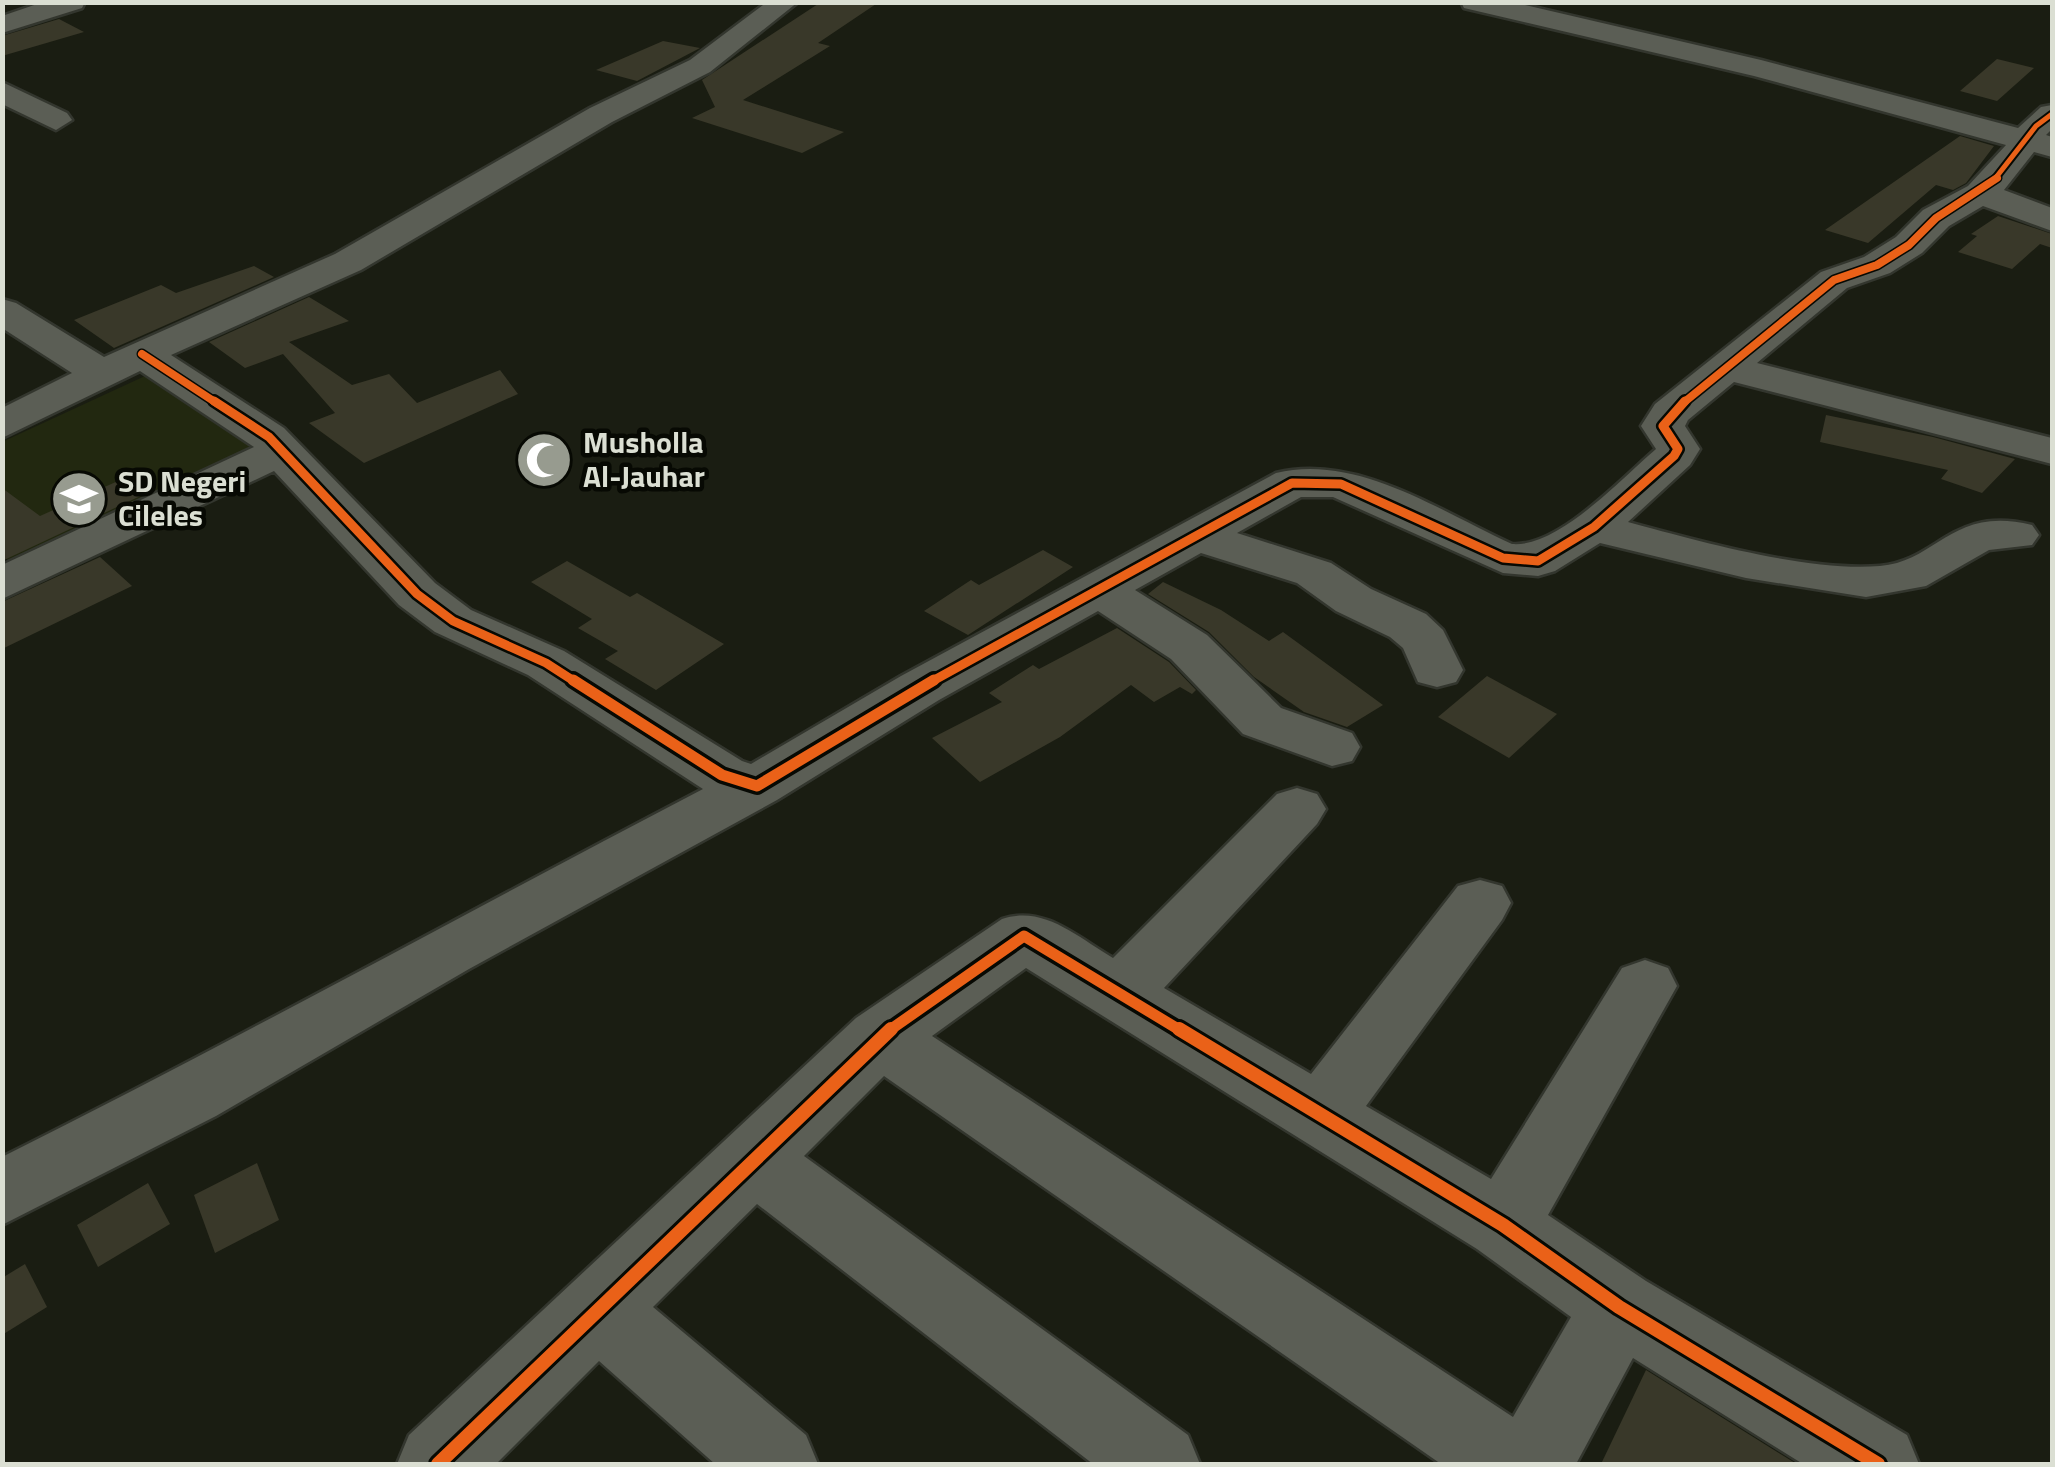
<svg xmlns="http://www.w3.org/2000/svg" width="2055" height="1467" font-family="'Titillium Web',sans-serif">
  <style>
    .built { fill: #222810 }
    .building { fill: #393829 }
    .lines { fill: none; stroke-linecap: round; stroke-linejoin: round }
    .minor-casing { stroke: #33362e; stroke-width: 5 }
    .minor { fill: #5b5e55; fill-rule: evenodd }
    .cycleway-far4-casing { stroke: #070903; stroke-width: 9 }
    .cycleway-far3-casing { stroke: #070903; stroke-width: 11 }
    .cycleway-far2-casing { stroke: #070903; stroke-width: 14 }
    .cycleway-far1-casing { stroke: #070903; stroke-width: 18 }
    .cycleway-casing { stroke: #070903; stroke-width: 20 }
    .cycleway-far4 { stroke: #ea6118; stroke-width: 5 }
    .cycleway-far3 { stroke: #ea6118; stroke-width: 8 }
    .cycleway-far2 { stroke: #ea6118; stroke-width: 9 }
    .cycleway-far1 { stroke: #ea6118; stroke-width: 11 }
    .cycleway { stroke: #ea6118; stroke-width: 14 }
    .labels { text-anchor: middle; stroke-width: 9; stroke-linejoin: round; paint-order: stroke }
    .poi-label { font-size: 30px; font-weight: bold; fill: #dbdfd3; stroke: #070903; text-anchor: start }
  </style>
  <rect width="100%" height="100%" fill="#1a1d12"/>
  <!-- built -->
  <path class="built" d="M145,376L272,443L16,567L3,556L2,442Z"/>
  <!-- building -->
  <g class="building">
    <path d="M821,2H879L818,43L830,46L743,100L844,132L802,153L692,118L715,107L702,80Z"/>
    <path d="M59,19L84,32L2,56V36Z"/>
    <path d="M663,41L700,48L637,81L596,70Z"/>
    <path d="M1997,59L2034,68L1997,101L1960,91Z"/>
    <path d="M1960,136L1994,146L1966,183L1953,190L1936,185L1868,243L1825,230Z"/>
    <path d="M1998,216L2052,234V248L2040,244L2012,269L1958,252L1977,236L1971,234Z"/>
    <path d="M254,266L274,277L114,348L74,320L161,285L176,293Z"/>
    <path d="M309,297L349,321L289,342L352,385L389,374L417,403L500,370L518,394L364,463L309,423L335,413L283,354L245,368L209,342Z"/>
    <path d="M1826,415L1933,437L2015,459L1982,493L1941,479L1948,470L1820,442Z"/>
    <path d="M129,476L151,491L2,561V488L40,516Z"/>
    <path d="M1043,550L1073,567L968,635L924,611L971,580L979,585Z"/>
    <path d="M100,557L132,586L2,649V602Z"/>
    <path d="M567,561L630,597L637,593L724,644L656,690L605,659L618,651L578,628L592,619L531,582Z"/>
    <path d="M1163,582L1221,610L1269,641L1283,632L1383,705L1347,727L1304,712L1254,677L1209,632L1148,594Z"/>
    <path d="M1117,628L1169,662L1196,690L1192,694L1180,687L1154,702L1131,685L1060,737L980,782L932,738L1002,702L989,693L1033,665L1039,669Z"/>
    <path d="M1487,676L1557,714L1509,758L1438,717Z"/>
    <path d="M257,1163L279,1220L215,1253L194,1195Z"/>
    <path d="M148,1183L170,1224L98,1267L77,1225Z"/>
    <path d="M25,1264L47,1307L2,1335V1278Z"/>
    <path d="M1646,1370L1795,1463L1794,1464H1601Z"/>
  </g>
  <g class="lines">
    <!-- minor casing -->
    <g class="minor-casing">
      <g id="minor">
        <path d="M43,2H85L82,8L2,33V16Z"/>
        <path d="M767,2H798L710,72L612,122L361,270L171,355L284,428L435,583L471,610L564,651L742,761L751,764L901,676L1276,473C1357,453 1441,512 1512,544C1558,548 1622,478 1656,449L1641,426L1655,404L1821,272L1864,257L1896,237L1923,210L1968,186L2006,145L1754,76L1464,8L1461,2H1512L1761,60L2018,128L2041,107L2052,105V129L2046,135L2052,137V157L2034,152L2004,190L2052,208V231L1983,206L1949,226L1922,253L1890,273L1847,288L1757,363L2052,438V464L1734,382L1688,420L1685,426L1700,449L1690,465L1628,522C1698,541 1808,572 1880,566C1938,561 1952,505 2032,525L2039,535L2032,545L1989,550L1926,586L1866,597L1746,578L1600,543L1555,571L1538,576L1503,573L1333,497H1301L1237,533L1331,563L1371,589L1426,614L1443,630L1463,670L1456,682L1437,687L1418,682L1403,648L1390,637L1336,611L1297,583L1201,553L1135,590L1207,635L1281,708L1352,733L1360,747L1352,761L1332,766L1243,734L1171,659L1098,611L939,700L777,800L469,969L216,1116L2,1225V1157C238,1039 469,911 703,789L528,675L435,632L399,605L274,471L2,599V565L254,447L140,371L2,438V408L72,373L2,328V299L16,303L104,357L335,254L590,108L690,60Z"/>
        <path d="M2,82L67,113L72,120L56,130L2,104Z"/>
        <path d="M1297,788L1317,794L1326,809L1317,824L1164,988L1311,1074L1458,886L1480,880L1502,886L1511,903L1502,920L1366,1106L1491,1179L1622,968L1645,960L1668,968L1677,986L1548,1215L1646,1281L1907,1435L1919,1464H1803L1633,1358L1576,1464H1441L884,1076L804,1156L1188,1435L1200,1464H1093L757,1204L653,1307L806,1435L818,1464H715L599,1361L496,1464H397L409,1435L856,1018L1002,919C1044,905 1077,937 1113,958L1277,794ZM1026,968L1477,1249L1571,1317L1513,1417L932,1036Z"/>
      </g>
    </g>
    <!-- minor -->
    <use href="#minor" class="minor"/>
    <!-- cycleway-far4 casing -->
    <g class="cycleway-far4-casing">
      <path id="cycleway-far4" d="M1994,180L2036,126L2052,114"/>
    </g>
    <!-- cycleway-far3 casing -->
    <g class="cycleway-far3-casing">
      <g id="cycleway-far3">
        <path d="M142,354L218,404"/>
        <path d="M1682,404L1834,280L1877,265L1909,245L1936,218L1997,178"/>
      </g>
    </g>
    <!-- cycleway-far2 casing -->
    <g class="cycleway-far2-casing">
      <g id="cycleway-far2">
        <path d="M214,401L269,437L417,594L453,621L546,663L577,683"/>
        <path d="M929,683L1292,483L1341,484L1503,558L1538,561L1594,527L1674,456L1678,449L1663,426L1685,401"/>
      </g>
    </g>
    <!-- cycleway-far1 casing -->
    <g class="cycleway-far1-casing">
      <g id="cycleway-far1">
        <path d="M573,680L722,775L757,786L934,680"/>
        <path d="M887,1032L1024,936L1183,1032"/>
      </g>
    </g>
    <!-- cycleway casing -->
    <g class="cycleway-casing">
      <g id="cycleway">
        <path d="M1179,1029L1503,1225L1619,1307L1878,1464"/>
        <path d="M438,1464L891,1029"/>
      </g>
    </g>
    <!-- cycleway-far4 -->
    <use href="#cycleway-far4" class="cycleway-far4"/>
    <!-- cycleway-far3 -->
    <use href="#cycleway-far3" class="cycleway-far3"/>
    <!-- cycleway-far2 -->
    <use href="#cycleway-far2" class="cycleway-far2"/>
    <!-- cycleway-far1 -->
    <use href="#cycleway-far1" class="cycleway-far1"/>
    <!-- cycleway -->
    <use href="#cycleway" class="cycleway"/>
  </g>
  <!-- icons -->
  <defs>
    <g id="mosque-disc" transform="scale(2.875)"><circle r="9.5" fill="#979b8f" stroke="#070903"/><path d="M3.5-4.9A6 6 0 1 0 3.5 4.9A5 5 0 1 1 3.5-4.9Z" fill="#fff"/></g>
    <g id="school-disc" transform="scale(2.875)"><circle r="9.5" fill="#979b8f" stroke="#070903"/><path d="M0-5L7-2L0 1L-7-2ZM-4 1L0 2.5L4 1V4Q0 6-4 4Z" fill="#fff"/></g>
  </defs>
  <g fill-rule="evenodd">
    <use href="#mosque-disc" x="544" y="460"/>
    <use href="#school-disc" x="79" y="499"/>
  </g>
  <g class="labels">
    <!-- poi labels -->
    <g class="poi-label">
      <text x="583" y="453">Musholla<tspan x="583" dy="34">Al-Jauhar</tspan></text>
      <text x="118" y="492">SD Negeri<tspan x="118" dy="34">Cileles</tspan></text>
    </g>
  </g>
  <!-- border -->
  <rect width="2055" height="1467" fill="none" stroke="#dbdfd3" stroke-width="10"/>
</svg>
